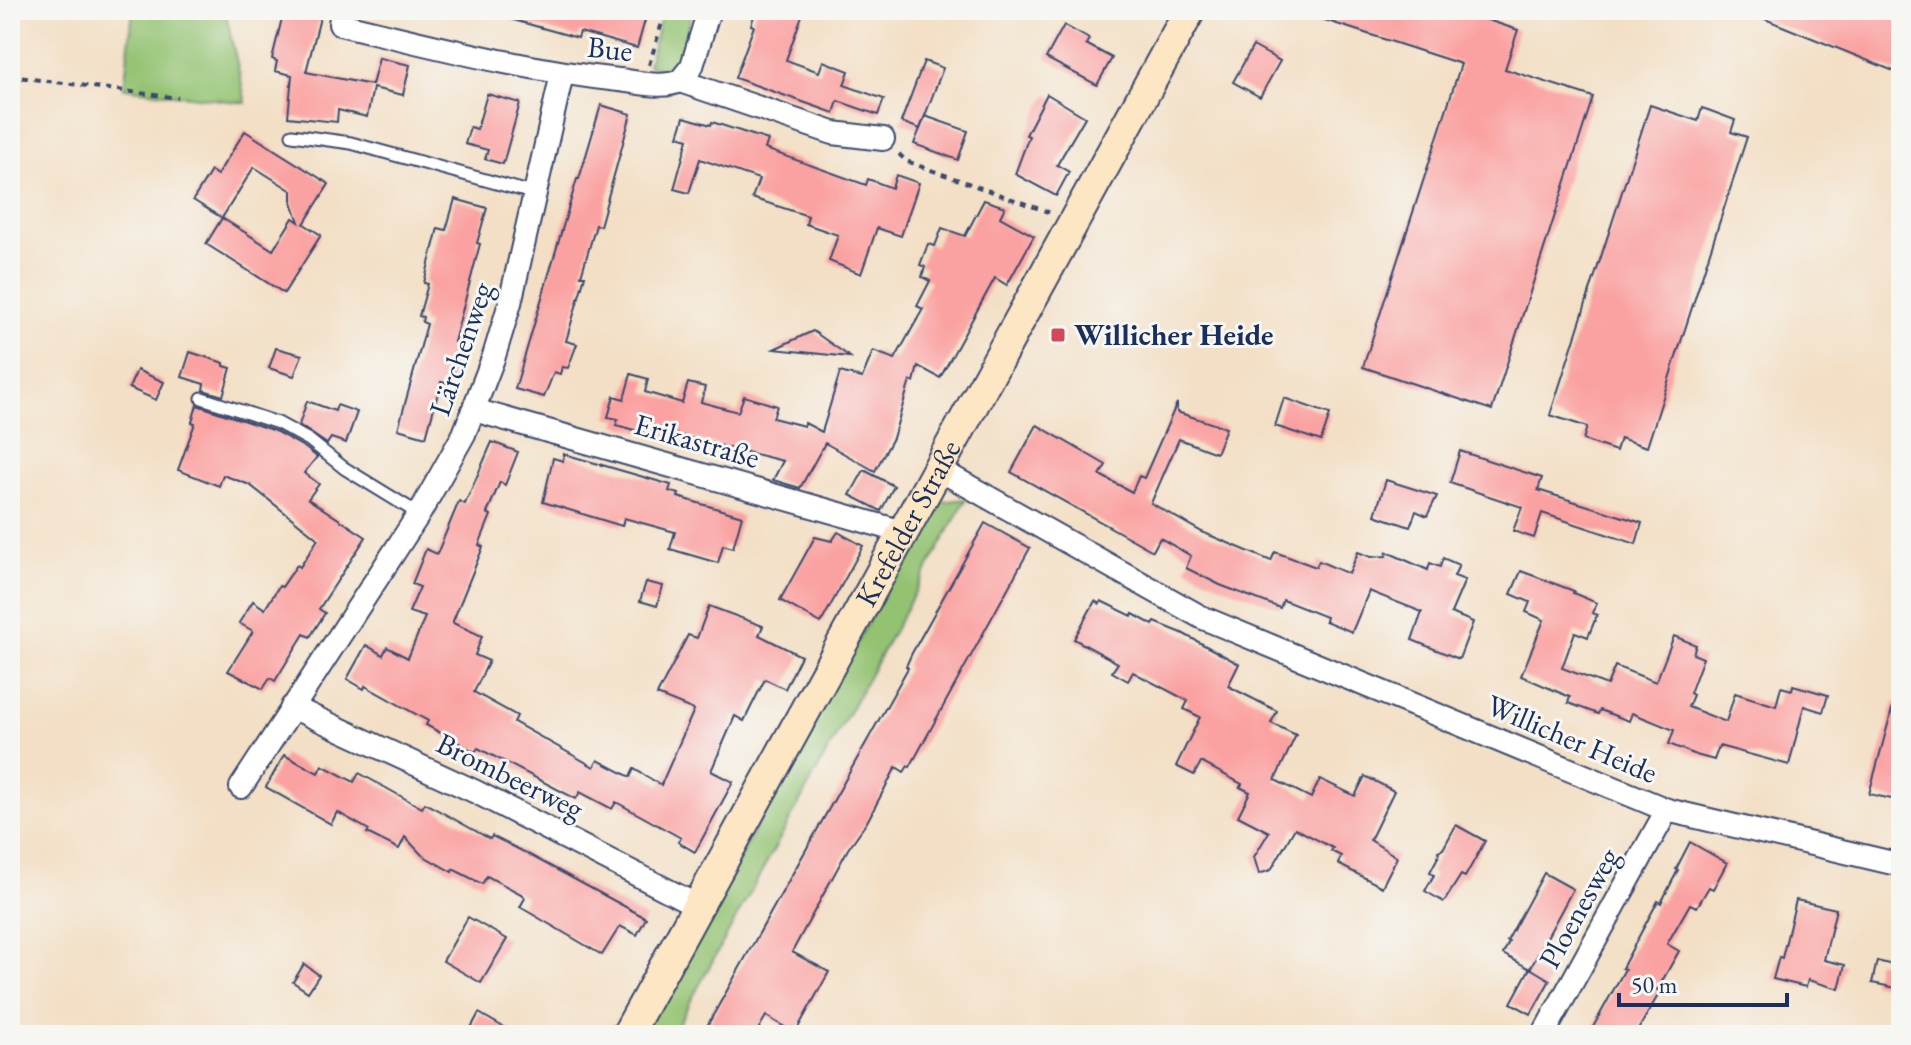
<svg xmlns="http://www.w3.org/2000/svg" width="1911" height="1045" font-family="'EB Garamond',serif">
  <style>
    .green { fill: #93c271; stroke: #577868; stroke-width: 2 }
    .building { fill: #faa2a1; fill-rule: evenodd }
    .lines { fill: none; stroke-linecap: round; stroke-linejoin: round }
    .service-casing { stroke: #3b496d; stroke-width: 15 }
    .minor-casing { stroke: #3b496d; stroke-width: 26 }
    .secondary-casing { stroke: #3b496d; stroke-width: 34 }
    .path { stroke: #3b496d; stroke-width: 4; stroke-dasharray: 6 6; stroke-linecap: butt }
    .service { stroke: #fff; stroke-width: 11 }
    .minor { stroke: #fff; stroke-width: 22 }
    .secondary { stroke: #fce6c4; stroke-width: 30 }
    .poi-dot { fill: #d1495b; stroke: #f6f6f2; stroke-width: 3 }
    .labels { text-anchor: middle; stroke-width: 6; stroke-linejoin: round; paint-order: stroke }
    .street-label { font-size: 30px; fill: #1b2f5e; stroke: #f6f6f2 }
    .poi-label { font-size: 30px; font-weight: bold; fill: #1b2f5e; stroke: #f6f6f2; text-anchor: start }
  </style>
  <rect width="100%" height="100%" fill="#f6f6f2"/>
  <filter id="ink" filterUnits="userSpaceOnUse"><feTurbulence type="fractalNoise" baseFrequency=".0125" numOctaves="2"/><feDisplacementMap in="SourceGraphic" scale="16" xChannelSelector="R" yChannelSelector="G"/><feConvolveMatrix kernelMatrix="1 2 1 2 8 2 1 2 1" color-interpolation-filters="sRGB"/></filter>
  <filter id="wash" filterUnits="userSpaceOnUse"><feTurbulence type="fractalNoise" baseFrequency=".006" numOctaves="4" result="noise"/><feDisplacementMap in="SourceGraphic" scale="32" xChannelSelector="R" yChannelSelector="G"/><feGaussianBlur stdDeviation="1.8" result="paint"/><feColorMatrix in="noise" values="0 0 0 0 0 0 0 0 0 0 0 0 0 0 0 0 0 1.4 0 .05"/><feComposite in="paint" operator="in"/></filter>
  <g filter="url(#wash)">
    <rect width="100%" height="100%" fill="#f3dfc5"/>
    <!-- green -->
    <g class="green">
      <path d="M133,10H225L246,103L124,88Z"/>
      <path d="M663,10H692L681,56L661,69L648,65Z"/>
      <path d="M966,499L672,1035H643L933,503Z"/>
    </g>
    <g id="blocks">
      <!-- building -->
      <g class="building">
        <path d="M284,10H322L306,72L372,85L379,58L410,65L403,95L373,88L367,117L338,110L337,122L288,117L292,75L275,71L277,61L272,59Z"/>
        <path d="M497,10H648L637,48L580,32L578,38L496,15Z"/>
        <path d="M756,10H804L786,60L819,72L823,61L849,71L844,85L884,99L878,115L838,101L834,113L735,78L754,26L751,25Z"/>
        <path d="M1306,10H1457L1518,30L1505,69L1593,97L1492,410L1363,367L1461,64L1306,14Z"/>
        <path d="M1745,10H1901V74L1745,11Z"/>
        <path d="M1064,25L1089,39L1086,44L1112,58L1097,85L1046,58Z"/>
        <path d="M1253,46L1280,61L1260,97L1233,82Z"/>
        <path d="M924,61L943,68L920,129L901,122Z"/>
        <path d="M487,94L520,103L503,164L485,159L488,150L465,144L470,127L477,129Z"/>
        <path d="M1047,94L1085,117L1057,165L1069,172L1056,196L1015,174L1029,136L1026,135Z"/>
        <path d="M601,105L631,114L600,226L596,225L581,276H585L566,341L577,344L568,368L562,367L560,374L554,372L544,397L515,389L577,179H579Z"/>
        <path d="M1650,105L1698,121L1702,108L1708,110L1735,120L1731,132L1747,137L1647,447L1620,438L1616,451L1583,440L1587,427L1550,415Z"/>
        <path d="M925,116L968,131L958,160L914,144Z"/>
        <path d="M684,117L711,125L712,122L768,140L765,149L866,185L868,179L892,188L896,175L919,183L901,236L877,228L861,274L829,261L838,235L806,224L808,216L752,198L759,179L700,159L689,193L674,189L688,139L678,136Z"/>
        <path d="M245,131L329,184L304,224L321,235L284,293L206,244L222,218L193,200L211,171L217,175ZM254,167L292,191V202L299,222L293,218L273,250L222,218Z"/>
        <path d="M455,199L487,208L477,243L480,244L454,342L461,344L450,384L441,382L426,437L398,429L427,324L422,322L423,317L419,316L428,284L424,283L438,228L446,230Z"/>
        <path d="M984,200L1005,207L1000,217L1034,236L1007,285L995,278L940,378L918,366L914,382L910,381L893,438L875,471L825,443L800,488L773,480L783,461L654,429L652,435L616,425L618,419L608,417L614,396L624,399L631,374L648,379L645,392L682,403L688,383L705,387L701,402L738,412L744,396L777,406L773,418L804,426L805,423L822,432L840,372L862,378L873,351L895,359L923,309L917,306L930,281L922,277L925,267L920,265L928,244L935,246L942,228L965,236Z"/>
        <path d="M813,331L850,357L774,349Z"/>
        <path d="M276,348L302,355L294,376L269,368Z"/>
        <path d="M190,352L224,363V366L231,368L223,396L203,390L204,384L182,377Z"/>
        <path d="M137,370L164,382L156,400L129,388Z"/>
        <path d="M1284,398L1330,414L1321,441L1275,426Z"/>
        <path d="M307,401L335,411L337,405L357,412L346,443L331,438L327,444L299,425Z"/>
        <path d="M1177,403V412L1226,428L1216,453L1179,439L1151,503L1202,532L1271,561L1275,552L1316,567L1319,561L1349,574L1358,552L1371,557L1386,556L1387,552L1428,570L1430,563L1440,567L1443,558L1459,565L1454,576L1465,580L1451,613L1473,622L1459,659L1412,640L1422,612L1369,591L1352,632L1325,621L1326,617L1283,600L1280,608L1220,585L1186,568L1191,556L1160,538L1153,551L1011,472L1037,425L1106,465L1100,475L1132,492L1139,476L1144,478Z"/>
        <path d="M197,405L275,431L304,447L317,457L304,473L319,484L308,499L366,537L319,609L325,613L310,637L304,634L275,681L270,678L263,689L228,671L253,631L239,623L253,601L265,609L279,586L282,587L297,565L300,567L318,539L250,485L223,475L219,486L178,470L195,423L192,422Z"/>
        <path d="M492,442L518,452L505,485L500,482L487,513L491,515L479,545L483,547L453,621V623L482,636L475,655L489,661L474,692L517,716L514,722L594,767L598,760L630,777L634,769L661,785L694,710L657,695L688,635L697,638L709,606L763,626L759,635L801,656L785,689L765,679L744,721L735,716L711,771L733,782L695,852L678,842L681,838L616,802L612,809L580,792L576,799L478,748L475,752L426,725L428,721L365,686L364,689L347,679L366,645L383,655L387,647L408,658L425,617L409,612L420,587L412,584L426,549L437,554L459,501L465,504Z"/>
        <path d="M1460,451L1542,478L1538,490L1642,523L1636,544L1542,513L1534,538L1513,531L1522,507L1450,483Z"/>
        <path d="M564,454L671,485L669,491L679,494L678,497L742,516L733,548L723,545L718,563L670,549L675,532L624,518L622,526L543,502L553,458L563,461Z"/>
        <path d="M864,470L894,486L881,511L850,495Z"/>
        <path d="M1386,480L1437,496L1427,516L1416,511L1410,527L1375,515Z"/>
        <path d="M985,523L1030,548L910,767L908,766L904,772L896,767L867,822L848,849L792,952L829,972L795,1033L766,1016L755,1035H702L908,668L906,666L912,653Z"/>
        <path d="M838,532L863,546L821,623L780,600L815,537L832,541Z"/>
        <path d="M1521,571L1574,591L1573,593L1597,603L1592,613L1597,615L1588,637L1575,632L1562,668L1607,685L1615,666L1656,682L1674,636L1696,645L1693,654L1703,658L1690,693L1693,695L1688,707L1726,722L1735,693L1776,706L1781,687L1792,690L1793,685L1828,695L1823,712L1804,706L1789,765L1719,746L1714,760L1696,755L1669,744L1674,730L1632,713L1629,721L1600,710L1598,714L1568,703L1570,697L1521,676L1544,620L1526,612L1530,602L1511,594Z"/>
        <path d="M646,582L663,586L657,606L640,601Z"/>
        <path d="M1095,601L1100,604L1101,601L1132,616L1133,614L1153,625L1155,622L1182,633L1239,664L1228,686L1277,711L1271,723L1296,735L1275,780L1311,798L1320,779L1355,796L1365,776L1394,791L1370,840L1397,857L1382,887L1338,864L1341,856L1331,851L1333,848L1295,828L1271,870L1259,874L1254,857L1269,832L1238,816L1250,792L1240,787L1242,784L1201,762L1194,775L1176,766L1200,717L1184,709L1188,701L1133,672L1128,681L1112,672L1118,663L1074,639Z"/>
        <path d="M1894,702L1901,703V801L1869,794Z"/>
        <path d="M284,755L318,773L322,765L354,782L359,773L422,808L425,803L490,839L492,836L524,852L646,918L637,935L620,926L602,955L520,907L525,898L523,895L487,876L482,884L453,869L452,872L422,855L405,837L399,849L367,833L369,830L337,812L331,824L266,787Z"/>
        <path d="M1456,825L1485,841L1465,877L1461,875L1444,902L1425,891L1434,875L1430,872L1439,855L1438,851L1443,849Z"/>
        <path d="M1690,842L1727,863L1713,889L1709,887L1697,907L1690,904L1667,944L1679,951L1657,990L1660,992L1635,1035H1608L1593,1027L1625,969L1622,968L1652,912L1658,901L1661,903L1678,870L1676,869Z"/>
        <path d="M1544,873L1573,889L1530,969L1503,954L1509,942L1507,941Z"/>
        <path d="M1796,900L1836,909L1824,960L1845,965L1839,989L1808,980L1806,987L1773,979L1779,957L1782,958Z"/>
        <path d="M468,917L507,939L481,983L443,961Z"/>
        <path d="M1877,961L1901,967V989L1872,983Z"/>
        <path d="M304,964L319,975L308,992L293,982Z"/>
        <path d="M1530,968L1550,980L1531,1014L1511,1003Z"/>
        <path d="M479,1013L517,1035H467Z"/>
      </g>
    </g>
  </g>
  <g filter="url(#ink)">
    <use href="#blocks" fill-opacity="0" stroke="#3b496d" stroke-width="2"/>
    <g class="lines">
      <!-- service casing -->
      <g class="service-casing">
        <g id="service">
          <path d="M292,135L351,143L536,194"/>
          <path d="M202,398L278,423L309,440L344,468L419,514"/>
        </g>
      </g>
      <!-- minor casing -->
      <g class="minor-casing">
        <g id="minor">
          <path d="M342,10L340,24C433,46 524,70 619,80C639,82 662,89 680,81L833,133L883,139"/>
          <path d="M680,81L692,66L709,10"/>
          <path d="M474,410L903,532"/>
          <path d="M938,469L1201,617L1667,810L1901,865"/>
          <path d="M292,707L476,792L698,906"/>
          <path d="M241,787L419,514L464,434L494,356L510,303L562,74"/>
          <path d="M1543,1035L1667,810"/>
        </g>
      </g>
      <!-- secondary casing -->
      <g class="secondary-casing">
        <g id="secondary">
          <path id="s1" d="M627,1035L1190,10"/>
        </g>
      </g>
      <!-- path -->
      <g class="path">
        <path d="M649,65L666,10"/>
        <path d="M10,76L178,98"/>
        <path d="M899,154L906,161L1051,213"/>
      </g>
      <!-- service -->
      <use href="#service" class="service"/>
      <!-- minor -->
      <use href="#minor" class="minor"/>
      <!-- secondary -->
      <use href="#secondary" class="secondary"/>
    </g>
  </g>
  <!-- markers -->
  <rect class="poi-dot" x="1050" y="327" width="16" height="16" rx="4"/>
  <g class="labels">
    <!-- street labels -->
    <g class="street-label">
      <text transform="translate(610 49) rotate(6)" y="10">Bue</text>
      <text transform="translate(461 349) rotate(-71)" y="10">Lärchenweg</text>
      <text transform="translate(697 441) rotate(16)" y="10">Erikastraße</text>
      <text dy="10" stroke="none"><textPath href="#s1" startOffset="584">Krefelder Straße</textPath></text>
      <text transform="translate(1572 739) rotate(23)" y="10">Willicher Heide</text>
      <text transform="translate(510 776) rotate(26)" y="10">Brombeerweg</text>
      <text transform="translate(1579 908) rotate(-61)" y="10">Ploenesweg</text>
    </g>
    <!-- poi labels -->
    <g class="poi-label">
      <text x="1074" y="345">Willicher Heide</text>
    </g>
  </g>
  <!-- margin -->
  <rect width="1911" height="1045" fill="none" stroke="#f6f6f2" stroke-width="40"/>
  <!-- scale -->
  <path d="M1619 993v12h168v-12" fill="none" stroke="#1b2f5e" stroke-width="4"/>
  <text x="1631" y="993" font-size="24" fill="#1b2f5e" stroke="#f6f6f2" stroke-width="6" paint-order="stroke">50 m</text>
</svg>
